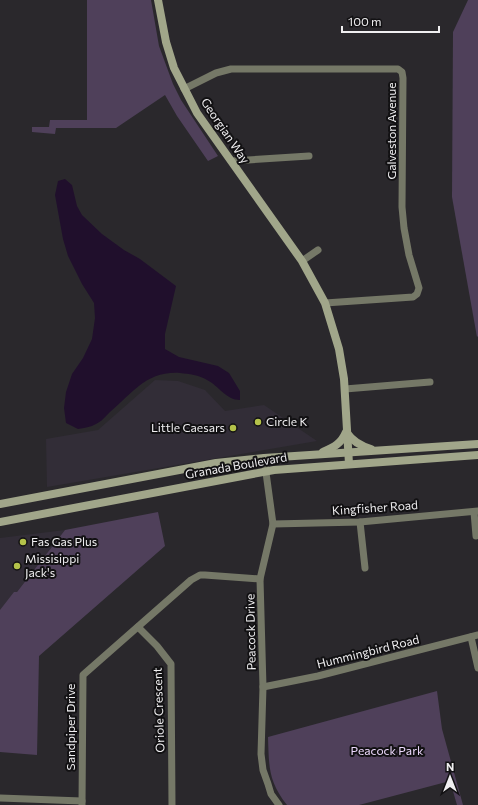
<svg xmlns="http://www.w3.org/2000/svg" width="478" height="805" font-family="Commissioner,sans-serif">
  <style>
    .built { fill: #322d37 }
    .green { fill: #4f405a }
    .water { fill: #200f2c }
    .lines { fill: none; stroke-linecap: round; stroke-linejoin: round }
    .street { stroke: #757867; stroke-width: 7 }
    .secondary { stroke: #a1a68a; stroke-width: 8 }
    .poi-dot { fill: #b4c24a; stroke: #121113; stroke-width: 1.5 }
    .labels { text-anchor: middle; stroke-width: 4; stroke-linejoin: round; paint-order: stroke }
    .street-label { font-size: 12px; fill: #f0eff1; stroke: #121113 }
    .poi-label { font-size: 12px; fill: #f0eff1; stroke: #121113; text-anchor: start }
    .park-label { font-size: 12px; fill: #edd9fd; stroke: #121113 }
  </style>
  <rect width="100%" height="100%" fill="#2a282c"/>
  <!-- built -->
  <g class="built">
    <path d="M155,380L178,381L205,390L225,411L264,405L317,441L47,487L46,439L98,430Z"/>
    <path d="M65,530L0,614V538Z"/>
  </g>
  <!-- green -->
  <g class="green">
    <path d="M87,0H151L159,46L173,84L181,100L218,156L208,161L177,116L165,95L116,128H56L55,134L32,132V127H49L50,120H87Z"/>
    <path d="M468,0H478V336L477,337L452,197L453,32Z"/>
    <path d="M158,512L165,546L39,656L37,755L0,752V610L14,592H17L65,530Z"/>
    <path d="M437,691L442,729L463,805H457L450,781L359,805H287C268,781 269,766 268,737Z"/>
  </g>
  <!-- water -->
  <path class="water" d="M65,179L72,185L77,206L82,215L102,234L124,250L140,259L176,286L165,334V349L179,357L218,366L229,373L240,391V400C226,400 219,386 207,380C199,375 189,374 180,373C146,371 133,393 110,412C106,416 101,422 96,424C91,427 84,428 78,429L66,423L64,408L66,392L72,374L83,358L92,339L95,318L94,303L82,284L68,256L63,239L55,195L58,181Z"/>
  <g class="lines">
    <!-- street -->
    <g class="street">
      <path d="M184,89L216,73L231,69H398L402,72L403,78L402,207L404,228L409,255L419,288L417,294L413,297L325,303"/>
      <path d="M232,161L309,156"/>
      <path d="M302,261L318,250"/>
      <path d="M345,389L430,382"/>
      <path d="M264,458L273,524L260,579L263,687L261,754L263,770L268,784L271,794L279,805"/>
      <path d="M474,512L476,536"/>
      <path d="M360,522L365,568"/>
      <path d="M273,524L360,522L478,511"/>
      <path d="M138,627L157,646L171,664L172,805"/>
      <path d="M471,637L478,668"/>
      <path d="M263,687L318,676L478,635"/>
      <path d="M0,798L82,801"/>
      <path d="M82,805L83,675L191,580L200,575H205L260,579"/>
    </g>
    <!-- secondary -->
    <g class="secondary">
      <path d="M158,0L166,42L174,68L197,113L302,261L325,303L339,349L344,379L349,464"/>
      <path d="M347,433C353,442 361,446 371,449"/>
      <path d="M323,452C334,447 341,444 346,432"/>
      <path d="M0,504L216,463L264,458L478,444"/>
      <path d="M0,522L274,470L478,455"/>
    </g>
  </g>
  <!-- markers -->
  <g class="poi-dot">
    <circle cx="258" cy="422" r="4"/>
    <circle cx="233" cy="428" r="4"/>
    <circle cx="23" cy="542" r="4"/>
    <circle cx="17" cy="566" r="4"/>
  </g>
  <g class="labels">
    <!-- street labels -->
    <g class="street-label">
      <text transform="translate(225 131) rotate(56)" y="4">Georgian Way</text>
      <text transform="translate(392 131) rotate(-90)" y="4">Galveston Avenue</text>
      <text transform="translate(236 466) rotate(-10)" y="4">Granada Boulevard</text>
      <text transform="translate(375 508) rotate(-4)" y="4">Kingfisher Road</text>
      <text transform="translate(251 632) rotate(-91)" y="4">Peacock Drive</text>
      <text transform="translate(368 652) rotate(-14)" y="4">Hummingbird Road</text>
      <text transform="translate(159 710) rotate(-92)" y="4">Oriole Crescent</text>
      <text transform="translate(71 727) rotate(-90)" y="4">Sandpiper Drive</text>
    </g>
    <!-- poi labels -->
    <g class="poi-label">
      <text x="266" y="426">Circle K</text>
      <text x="225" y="432" text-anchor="end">Little Caesars</text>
      <text x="31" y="546">Fas Gas Plus</text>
      <text x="25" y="563">Missisippi<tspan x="25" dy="14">Jack's</tspan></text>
    </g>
    <!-- park labels -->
    <g class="park-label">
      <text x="387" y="755">Peacock Park</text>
    </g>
  </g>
  <!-- north arrow -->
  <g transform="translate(450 777)" stroke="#121113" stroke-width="3" paint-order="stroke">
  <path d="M0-3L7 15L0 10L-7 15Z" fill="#f0eff1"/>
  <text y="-6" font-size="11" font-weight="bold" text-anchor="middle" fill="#f0eff1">N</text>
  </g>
  <!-- scale -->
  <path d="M342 26v6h97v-6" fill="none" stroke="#f0eff1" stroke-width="2"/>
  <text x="348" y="26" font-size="12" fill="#f0eff1" stroke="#121113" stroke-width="3" paint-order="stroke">100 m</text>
</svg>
